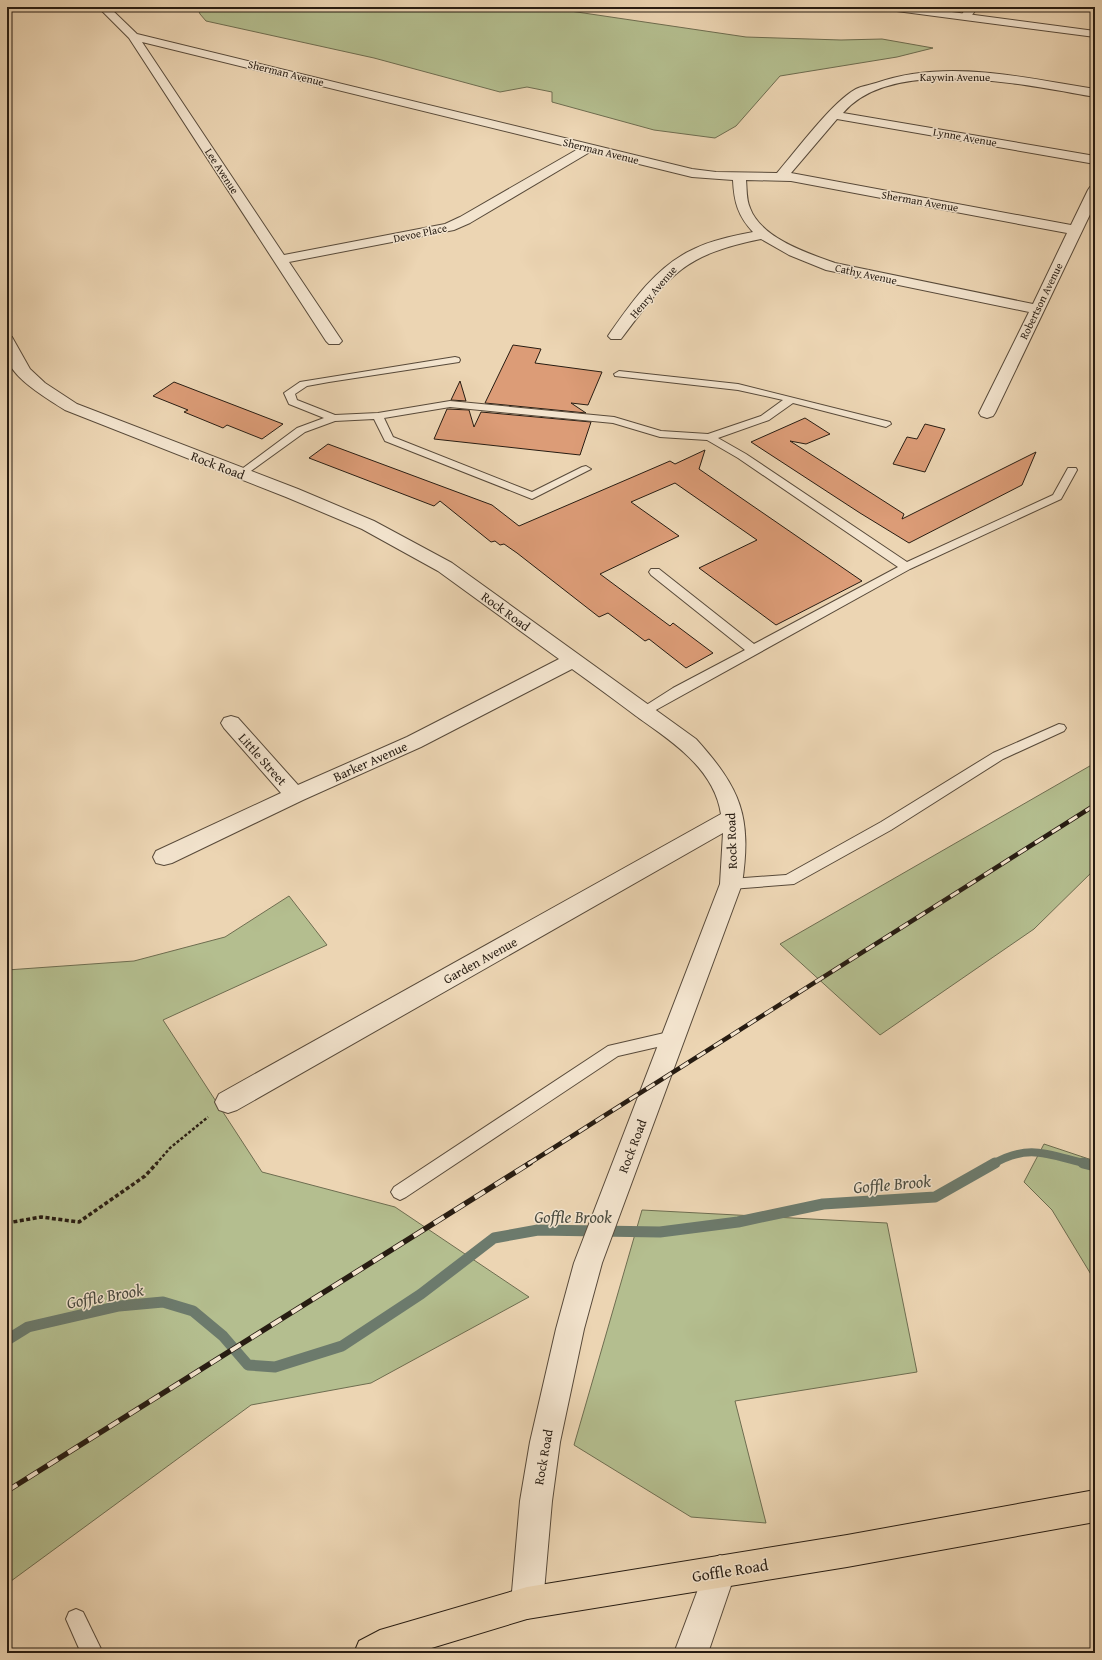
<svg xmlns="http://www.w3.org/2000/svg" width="1102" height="1660" font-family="'Gentium Book Plus',serif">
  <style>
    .green { fill: #b4be8f; stroke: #6e6d50 }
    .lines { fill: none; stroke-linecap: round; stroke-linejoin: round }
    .stream-far1 { stroke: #6c7a6c; stroke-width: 8 }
    .stream { stroke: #6c7a6c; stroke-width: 11 }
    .building { fill: #dc9c77; stroke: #271c12 }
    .service-casing { stroke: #584a3a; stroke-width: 2 }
    .minor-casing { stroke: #584a3a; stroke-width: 2 }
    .tertiary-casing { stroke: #584a3a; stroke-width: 2 }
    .primary-casing { stroke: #271c12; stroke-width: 2 }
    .path-far1 { stroke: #271c12; stroke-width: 2.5; stroke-dasharray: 3 2; stroke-linecap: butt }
    .path { stroke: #271c12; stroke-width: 3.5; stroke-dasharray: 4 2.5; stroke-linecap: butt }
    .service { fill: #f3e4ce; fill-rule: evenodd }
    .minor { fill: #f3e4ce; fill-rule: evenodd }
    .tertiary { fill: #f3e4ce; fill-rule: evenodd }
    .primary { fill: #ecd5b3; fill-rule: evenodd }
    .rail-far1-casing { stroke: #271c12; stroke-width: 4.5 }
    .rail-casing { stroke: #271c12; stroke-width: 5.5 }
    .rail-far1 { stroke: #f3e4ce; stroke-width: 3; stroke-dasharray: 10; stroke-linecap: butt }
    .rail { stroke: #f3e4ce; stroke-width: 4; stroke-dasharray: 12; stroke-linecap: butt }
    .labels { text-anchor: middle; stroke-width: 3; stroke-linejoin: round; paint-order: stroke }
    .far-street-label { font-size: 11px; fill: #271c12; stroke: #f3e4ce }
    .street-label { font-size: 13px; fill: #271c12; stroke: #f3e4ce }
    .near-street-label { font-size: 16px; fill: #271c12; stroke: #f3e4ce }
    .near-water-label { font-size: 17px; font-style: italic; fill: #4a4b3f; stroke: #f3e4ce }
  </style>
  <rect width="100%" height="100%" fill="#ecd5b3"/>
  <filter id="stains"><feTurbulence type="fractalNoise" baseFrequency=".005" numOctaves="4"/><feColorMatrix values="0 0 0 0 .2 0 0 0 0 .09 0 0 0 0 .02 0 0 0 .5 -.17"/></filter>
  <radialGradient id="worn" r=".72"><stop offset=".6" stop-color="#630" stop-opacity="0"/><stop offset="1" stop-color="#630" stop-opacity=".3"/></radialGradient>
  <!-- green -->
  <g class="green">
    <path d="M197,7H543L746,37L841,40L882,39L933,48L897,57L780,76L736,126L715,138L654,130L552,102V92L527,87L500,92L374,58L206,21L200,14Z"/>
    <path d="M1095,763V869L1034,929L880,1035L780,944Z"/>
    <path d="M289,896L327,945L163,1020L262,1172L395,1207L529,1297L371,1383L251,1405L7,1584V970L134,961L225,937Z"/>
    <path d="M1044,1144L1095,1161V1281L1052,1210L1024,1182Z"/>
    <path d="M642,1210L887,1223L917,1372L735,1401L766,1523L691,1517L574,1445Z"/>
  </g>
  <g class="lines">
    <!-- stream-far1 -->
    <path class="stream-far1" d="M993,1164C1029,1143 1049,1155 1087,1164"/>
    <!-- stream -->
    <g class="stream">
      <path d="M1083,1163L1095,1166"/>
      <path d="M7,1340L28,1327L119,1306L163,1302L193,1311L223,1336L248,1365L275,1367L342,1346L421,1294L494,1238L538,1230L660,1232L738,1222L823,1204L935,1197L995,1163"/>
    </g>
  </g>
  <!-- building -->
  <g class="building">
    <path d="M513,345L541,349L535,363L602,372L588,405L571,403L586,413L485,403Z"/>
    <path d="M460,381L466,401L451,400Z"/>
    <path d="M174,382L283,424L262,439L227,425L223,428L184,412L188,410L153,396Z"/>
    <path d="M447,409L469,410L474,427L481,412L591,422L580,455L434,439Z"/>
    <path d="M805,418L830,434L806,444L790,441L904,514L902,519L1036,452L1022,485L909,543L860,513L751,442Z"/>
    <path d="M925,424L945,429L925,472L893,464L907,437L917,439Z"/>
    <path d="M328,444L492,505L519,526L670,461L675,464L705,450L699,469L862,581L776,625L699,568L757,540L675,483L631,502L679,536L600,574L670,626L673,623L713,653L686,668L649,639L645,641L608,613L599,617L517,553L504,544L500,545L495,541L491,542L440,501L434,506L309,458Z"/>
  </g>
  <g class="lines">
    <!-- service casing -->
    <g class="service-casing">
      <g id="service">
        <path d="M455,357L459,358L460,360L459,362L329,382L307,386L295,394L297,400L335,415L378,413L450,401L614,417L661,431L708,434L761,416L783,400L738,390L615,376L614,374L619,371L738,384L890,422L891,424L886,427L793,403L769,420L718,438L746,454L907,562L1053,495L1068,468H1076L1077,470L1061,499L910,569L645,716L640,715L639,712L640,709L673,688L745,650L651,575L649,572L651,569H659L754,644L898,567L738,458L707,440L660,437L613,423L450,407L384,418L393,437L532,492L582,467L586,466L591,469L532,499L385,441L374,419L335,421L305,432L244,476L240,477L235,474L297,428L324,418L289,404L284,393L300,382Z"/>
        <path d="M1059,724L1064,725L1066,728L1064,731L1003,759L891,830L794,884L731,889L726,888L724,884L726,880L731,879L786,875L881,822L993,753Z"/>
        <path d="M673,1031L679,1032L681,1037L679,1042L618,1056L406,1197L400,1200L394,1197L391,1192L394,1187L608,1046Z"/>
        <path d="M76,1609L83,1612L103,1653H81L66,1619L69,1612Z"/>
      </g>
    </g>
    <!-- minor casing -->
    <g class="minor-casing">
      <g id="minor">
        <path d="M98,7H109L137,34L692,169L716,172L777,173C796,151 832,102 856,89C862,86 870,85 876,83C947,58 1024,78 1095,89V97C1028,86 893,54 843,113L1095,156V164L837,119L791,173L1071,225L1088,190L1090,187L1095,186V204L995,413L993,416L987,418L981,416L979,413L1029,312L826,270L789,255L761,239C681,255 668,277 621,339H611L608,336C631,303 656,266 694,249C712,240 733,236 753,232C738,216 734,202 733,180L692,177L590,152L470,223L454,230L289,262L342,341L339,344H329L326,341L129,38ZM142,42L578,149L460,217L445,224L284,255ZM746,180L791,181L1067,233L1033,304L835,263C807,253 761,238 750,208C746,199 747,189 746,180Z"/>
        <path d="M967,7H978L969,19H961L960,17Z"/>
        <path d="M7,335L12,337L30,369L45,383L77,404L298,489L374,521L452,563L696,739C741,789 752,816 742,884L602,1263L584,1329L560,1442L552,1501L543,1603L538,1614L527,1619L516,1614L511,1603L520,1501L530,1442L556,1329L574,1263L720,884L723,833L237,1110L228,1113L219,1110L215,1102L219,1094L721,814C714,768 671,741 636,716C615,700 594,685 572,669L421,747L303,800L172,863L164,865L156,863L153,857L156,851L281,793L224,728L221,723L224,718L231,716L238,718L298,785L407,737L559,659L438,571L362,529L286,497L65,410C49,400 10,377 7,357C6,350 7,342 7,335Z"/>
        <path d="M720,1555L731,1560L736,1571L708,1653H674L709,1560Z"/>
      </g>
    </g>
    <!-- tertiary casing -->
    <g class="tertiary-casing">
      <path id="tertiary" d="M884,7H914L1095,31V37L889,10Z"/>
    </g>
    <!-- primary casing -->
    <g class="primary-casing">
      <path id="primary" d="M1095,1490V1522L847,1567L527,1619L415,1653H354L359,1641L380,1630L527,1587L847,1535Z"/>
    </g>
    <!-- path-far1 -->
    <path class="path-far1" d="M156,1164L170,1148L208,1117"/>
    <!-- path -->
    <path class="path" d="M7,1223L41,1217L79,1222L145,1176L157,1163"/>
    <!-- service -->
    <use href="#service" class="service"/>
    <!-- minor -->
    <use href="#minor" class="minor"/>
    <!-- tertiary -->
    <use href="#tertiary" class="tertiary"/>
    <!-- primary -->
    <use href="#primary" class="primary"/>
    <!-- rail-far1 casing -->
    <g class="rail-far1-casing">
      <path id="rail-far1" d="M528,1164L1095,805"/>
    </g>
    <!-- rail casing -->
    <g class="rail-casing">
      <path id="rail" d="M7,1491L530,1163"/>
    </g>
    <!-- rail-far1 -->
    <use href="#rail-far1" class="rail-far1"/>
    <!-- rail -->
    <use href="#rail" class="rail"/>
  </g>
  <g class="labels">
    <!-- far-street labels -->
    <g class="far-street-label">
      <text transform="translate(286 73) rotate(14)" y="4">Sherman Avenue</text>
      <text x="955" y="81">Kaywin Avenue</text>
      <text transform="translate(965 137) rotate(10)" y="4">Lynne Avenue</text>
      <text transform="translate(601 151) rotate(14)" y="4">Sherman Avenue</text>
      <text transform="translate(222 171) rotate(57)" y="4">Lee Avenue</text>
      <text transform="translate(920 201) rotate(10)" y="4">Sherman Avenue</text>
      <text transform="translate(420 233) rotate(-12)" y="4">Devoe Place</text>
      <text transform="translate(866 274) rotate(12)" y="4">Cathy Avenue</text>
      <text transform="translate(653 292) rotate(-49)" y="4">Henry Avenue</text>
      <text transform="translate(1041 301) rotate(-64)" y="4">Robertson Avenue</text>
    </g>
    <!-- street labels -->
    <g class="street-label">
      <text transform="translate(218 465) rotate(21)" y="5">Rock Road</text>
      <text transform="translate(506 611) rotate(36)" y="5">Rock Road</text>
      <text transform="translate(263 759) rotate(48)" y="5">Little Street</text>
      <text transform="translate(370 761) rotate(-24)" y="5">Barker Avenue</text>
      <text transform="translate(731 841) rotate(-92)" y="5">Rock Road</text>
      <text transform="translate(480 960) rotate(-29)" y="5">Garden Avenue</text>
      <text transform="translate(632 1146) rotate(-69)" y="5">Rock Road</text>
      <text transform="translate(543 1457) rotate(-80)" y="5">Rock Road</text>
    </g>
    <!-- near-street labels -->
    <g class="near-street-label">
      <text transform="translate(730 1570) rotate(-9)" y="6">Goffle Road</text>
    </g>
    <!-- near-water labels -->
    <g class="near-water-label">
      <text transform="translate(892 1184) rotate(-5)" y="6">Goffle Brook</text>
      <text x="573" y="1223">Goffle Brook</text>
      <text transform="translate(105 1296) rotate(-10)" y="6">Goffle Brook</text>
    </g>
  </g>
  <!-- margin -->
  <rect width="1102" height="1660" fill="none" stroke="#ecd5b3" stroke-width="24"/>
  <rect x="8" y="8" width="1086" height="1644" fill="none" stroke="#271c12" stroke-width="2"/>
  <rect x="12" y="12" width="1078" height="1636" fill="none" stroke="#271c12"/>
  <rect width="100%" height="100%" filter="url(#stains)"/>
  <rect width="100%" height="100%" fill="url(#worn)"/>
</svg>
